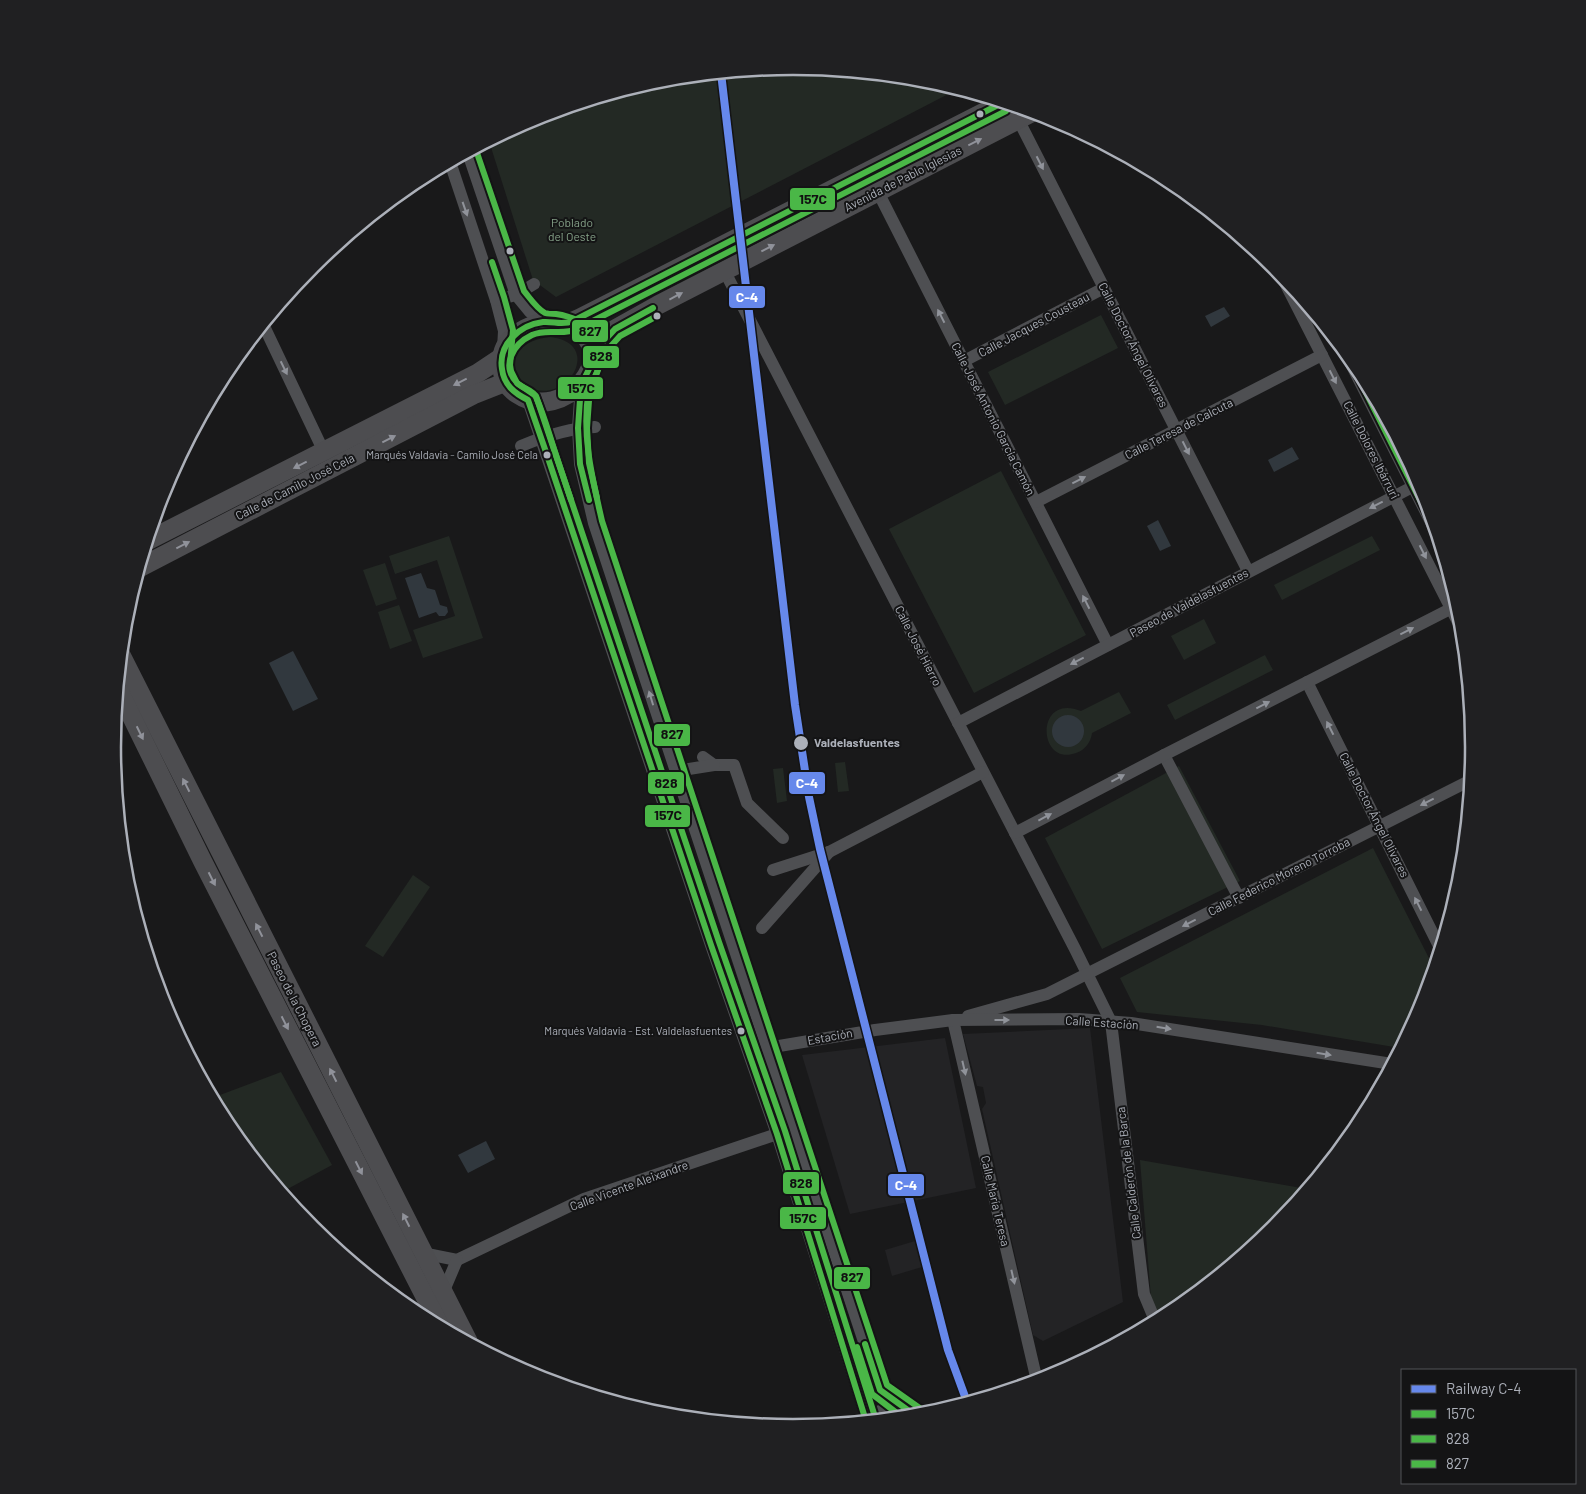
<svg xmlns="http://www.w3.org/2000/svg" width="1586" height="1494" font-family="Barlow,sans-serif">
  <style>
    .built { fill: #232325 }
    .green { fill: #232924; fill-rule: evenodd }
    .water { fill: #31383e }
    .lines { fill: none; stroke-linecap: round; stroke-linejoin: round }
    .street { stroke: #4e4f52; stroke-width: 12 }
    .secondary { stroke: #4d4d50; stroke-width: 19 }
    .bus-1-casing { stroke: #141415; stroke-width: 10 }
    .bus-2-casing { stroke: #141415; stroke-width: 10 }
    .bus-3-casing { stroke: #141415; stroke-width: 10 }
    .bus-1 { stroke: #4ab747; stroke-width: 6 }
    .bus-2 { stroke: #4ab747; stroke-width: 6 }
    .bus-3 { stroke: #4ab747; stroke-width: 6 }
    .rail-1-casing { stroke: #141415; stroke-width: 11 }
    .rail-1 { stroke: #6688eb; stroke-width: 8 }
    .oneway { fill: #90929a }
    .oneway2 { fill: #90939a }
    .bus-dot { fill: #acb0b9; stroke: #141415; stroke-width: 2 }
    .labels { text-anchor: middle; stroke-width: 4; stroke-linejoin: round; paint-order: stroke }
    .bus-label { font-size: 11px; fill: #acb0b9; stroke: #141415; text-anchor: end }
    .street-label { font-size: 12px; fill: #acb0b9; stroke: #141415 }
    .park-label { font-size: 12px; fill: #85a188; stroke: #141415 }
    .stop-label { font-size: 12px; font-weight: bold; fill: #acb0b9; stroke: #141415; text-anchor: start }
    .rim { fill: none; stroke: #acb0b9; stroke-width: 2.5 }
    .line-badge { stroke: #141415; stroke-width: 2 }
    .badge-label { font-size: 14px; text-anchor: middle; font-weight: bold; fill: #fff }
    .pale-badge-label { font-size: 14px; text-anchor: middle; font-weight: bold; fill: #111 }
  </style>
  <rect width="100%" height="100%" fill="#19191a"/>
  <!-- built -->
  <g class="built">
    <path d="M1090,1028L1123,1302L1043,1341L1033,1335L982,1109L986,1103L983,1087L977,1086L963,1034Z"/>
    <path d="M945,1038L976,1188L850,1214L802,1055Z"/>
    <path d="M915,1241L922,1267L892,1276L885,1250Z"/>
  </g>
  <!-- green -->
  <g class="green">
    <path d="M793,66L926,79L958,89L556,297L533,280L489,141L533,118L660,79Z"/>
    <path d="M1101,315L1118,348L1005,405L988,372Z"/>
    <path d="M549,337C605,342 568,407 528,387C521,384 517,378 515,370C510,349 532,339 549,337Z"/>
    <path d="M1001,471L1086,635L974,693L889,529Z"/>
    <path d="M449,536L483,638L423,658L413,630L455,616L437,560L395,574L389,556Z"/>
    <path d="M1372,536L1380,550L1282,600L1274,585Z"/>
    <path d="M385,563L397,599L376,606L363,570Z"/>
    <path d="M399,605L412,641L390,649L378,612Z"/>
    <path d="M1204,619L1216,643L1184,660L1171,636Z"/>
    <path d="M1265,655L1273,670L1175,720L1167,705Z"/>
    <path d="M1119,692L1131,713L1092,733C1091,742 1085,750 1076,753C1037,767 1035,692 1081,711ZM1066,715C1091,717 1088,750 1063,745Z"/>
    <path d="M845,762L849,791L838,792L835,763Z"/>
    <path d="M1179,766L1240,881L1102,949L1045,838Z"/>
    <path d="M783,768L787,801L777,803L773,769Z"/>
    <path d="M1373,848L1434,968L1422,1008L1400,1048L1262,1025L1137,1012L1120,978Z"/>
    <path d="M413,875L430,887L383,957L365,946Z"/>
    <path d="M281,1072L332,1165L282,1192L227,1125L212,1098Z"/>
    <path d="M1140,1160L1307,1189L1274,1229L1171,1313L1153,1323Z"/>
  </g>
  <!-- water -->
  <g class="water">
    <path d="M1224,307L1230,316L1211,327L1205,316Z"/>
    <path d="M1292,447L1299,459L1274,472L1268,460Z"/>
    <path d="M1158,520L1171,546L1160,551L1147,526Z"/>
    <path d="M421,573L427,588L435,590L440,605L447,607L448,612L445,616H439L436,612L419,618L405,578Z"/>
    <path d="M293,651L318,699L293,711L269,663Z"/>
    <circle cx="1068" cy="731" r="16"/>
    <path d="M486,1141L495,1159L468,1173L458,1155Z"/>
  </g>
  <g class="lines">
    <!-- street -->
    <g class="street">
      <path d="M1018,119L1248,571"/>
      <path d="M468,153L516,295L530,312L542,322"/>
      <path d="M450,162L496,300L504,331L503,349"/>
      <path d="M878,192L1108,645"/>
      <path d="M724,270L1075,949L1111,1022L1144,1294L1154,1318L1158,1320"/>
      <path d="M1279,271L1462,630"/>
      <path d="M496,300L516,295L534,284"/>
      <path d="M263,324L324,452"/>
      <path d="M1344,350L1435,530"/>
      <path d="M964,361L1104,288"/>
      <path d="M581,385L578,428L580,464L594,523L880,1390L910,1413"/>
      <path d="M528,400L711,945L777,1134L867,1419"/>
      <path d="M521,446C545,436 569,428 595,427"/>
      <path d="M1036,502L1322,355"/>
      <path d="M1307,682L1440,948"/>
      <path d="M958,723L1420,483"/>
      <path d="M1164,755L1239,898"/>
      <path d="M703,757L714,765H734L747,803L783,838"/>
      <path d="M676,771L714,765"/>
      <path d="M1015,833L1164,755L1458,605"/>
      <path d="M773,870L829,852L983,772"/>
      <path d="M762,928L829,852"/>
      <path d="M968,1016L1047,994L1471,780"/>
      <path d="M953,1020L1037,1381"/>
      <path d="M767,1048L875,1030L953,1020L1079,1019L1131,1023L1392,1064"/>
      <path d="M422,1253L457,1260L584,1199L777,1134"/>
      <path d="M443,1293L457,1260"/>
    </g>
    <!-- secondary -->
    <g class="secondary">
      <path d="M542,322C552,323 564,322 573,327C624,353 564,426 517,394C508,388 503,380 502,369C498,341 519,329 542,322Z"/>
      <path d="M564,325L580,318L1002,103"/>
      <path d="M593,353L615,329L658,305L1033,112"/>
      <path d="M147,541L478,373L502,357"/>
      <path d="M139,568L473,395L506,382"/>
      <path d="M121,655L468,1341"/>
      <path d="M118,689L203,862L440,1326"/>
      <path d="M866,1421C881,1412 900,1408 916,1416"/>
    </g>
    <!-- bus-1 casing -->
    <g class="bus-1-casing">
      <g id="bus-1">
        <path d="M1345,351L1435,530"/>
        <path d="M589,500L580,464L578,428L581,385L589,369L593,353L615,329L653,308"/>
        <path d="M865,1344L880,1390L916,1416"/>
        <path d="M866,1421L777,1134L711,945L547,455L528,400C514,393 504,385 502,369C498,345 519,325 543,322C554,321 562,326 573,321L1002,103"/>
      </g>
    </g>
    <!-- bus-2 casing -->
    <g class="bus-2-casing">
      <g id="bus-2">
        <path d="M597,498L589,463L587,428L590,387L597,372L601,357L620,336L657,316"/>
        <path d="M857,1347L872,1394L902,1417"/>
        <path d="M876,1420L785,1131L719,942L555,452C549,434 544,415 536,397C533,390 524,389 518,384C500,366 513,344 532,335C547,328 562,336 577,329L1006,111"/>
      </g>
    </g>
    <!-- bus-3 casing -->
    <g class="bus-3-casing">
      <g id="bus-3">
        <path d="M476,150L524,291C530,298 536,308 545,313C548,314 552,314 556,314C570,316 583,321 592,333C603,347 603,359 596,375C594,380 590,384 589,389C581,434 592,477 602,521L887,1385L921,1409"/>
        <path d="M492,262L504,297L513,330L510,365L511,371L517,383L536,396L571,500"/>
      </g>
    </g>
    <!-- bus-1 -->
    <use href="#bus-1" class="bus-1"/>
    <!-- bus-2 -->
    <use href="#bus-2" class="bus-2"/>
    <!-- bus-3 -->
    <use href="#bus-3" class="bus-3"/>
    <!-- rail-1 casing -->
    <g class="rail-1-casing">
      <path id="rail-1" d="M721,73L795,705L809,797L820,849L948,1350L967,1402"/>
    </g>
    <!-- rail-1 -->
    <use href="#rail-1" class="rail-1"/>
  </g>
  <!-- one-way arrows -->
  <defs><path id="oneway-solid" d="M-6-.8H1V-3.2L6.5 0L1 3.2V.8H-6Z" transform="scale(1.25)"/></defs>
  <g class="oneway">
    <use href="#oneway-solid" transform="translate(975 142) rotate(-27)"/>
    <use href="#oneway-solid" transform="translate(768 248) rotate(-27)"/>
    <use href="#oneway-solid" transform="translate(676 296) rotate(-28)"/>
    <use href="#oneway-solid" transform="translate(460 382) rotate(153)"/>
    <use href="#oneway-solid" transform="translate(389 439) rotate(-27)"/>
    <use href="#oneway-solid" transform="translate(300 465) rotate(153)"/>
    <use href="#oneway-solid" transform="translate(183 545) rotate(-27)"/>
    <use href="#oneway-solid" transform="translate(140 733) rotate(64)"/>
    <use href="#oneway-solid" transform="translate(186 785) rotate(-117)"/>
    <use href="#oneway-solid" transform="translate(212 879) rotate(63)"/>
    <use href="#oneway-solid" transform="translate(259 930) rotate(-117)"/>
    <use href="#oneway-solid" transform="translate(285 1023) rotate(63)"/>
    <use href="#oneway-solid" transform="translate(333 1075) rotate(-117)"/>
    <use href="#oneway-solid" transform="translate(359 1168) rotate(63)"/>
    <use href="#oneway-solid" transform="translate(406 1220) rotate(-117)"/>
  </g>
  <g class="oneway2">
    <use href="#oneway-solid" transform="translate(1040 163) rotate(63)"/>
    <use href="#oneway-solid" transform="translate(465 209) rotate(71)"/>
    <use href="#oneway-solid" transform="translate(941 316) rotate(-117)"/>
    <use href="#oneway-solid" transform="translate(284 368) rotate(64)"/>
    <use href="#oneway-solid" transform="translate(1333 377) rotate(63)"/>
    <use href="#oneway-solid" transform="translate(1186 448) rotate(63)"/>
    <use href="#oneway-solid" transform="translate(1079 480) rotate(-27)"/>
    <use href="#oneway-solid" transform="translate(1376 505) rotate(153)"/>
    <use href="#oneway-solid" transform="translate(1423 552) rotate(63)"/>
    <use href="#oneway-solid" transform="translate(1086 602) rotate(-117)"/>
    <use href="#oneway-solid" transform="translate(1407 631) rotate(-27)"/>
    <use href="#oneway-solid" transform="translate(1077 661) rotate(153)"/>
    <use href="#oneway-solid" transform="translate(651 698) rotate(-107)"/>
    <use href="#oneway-solid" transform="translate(1263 705) rotate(-27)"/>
    <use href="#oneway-solid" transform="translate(1330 728) rotate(-117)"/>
    <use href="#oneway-solid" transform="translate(1118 778) rotate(-28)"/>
    <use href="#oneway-solid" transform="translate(1427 802) rotate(153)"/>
    <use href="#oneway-solid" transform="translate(1045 817) rotate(-28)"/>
    <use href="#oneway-solid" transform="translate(1418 904) rotate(-117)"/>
    <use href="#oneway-solid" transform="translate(1189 923) rotate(153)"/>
    <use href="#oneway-solid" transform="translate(1002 1020)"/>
    <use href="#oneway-solid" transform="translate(1164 1028) rotate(9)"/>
    <use href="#oneway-solid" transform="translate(1324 1054) rotate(9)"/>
    <use href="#oneway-solid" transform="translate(964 1068) rotate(77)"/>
    <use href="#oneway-solid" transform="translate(1013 1277) rotate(77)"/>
  </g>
  <!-- markers -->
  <g class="bus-dot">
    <circle cx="980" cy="114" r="4.5"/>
    <circle cx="510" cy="251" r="4.5"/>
    <circle cx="657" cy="316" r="4.5"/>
    <circle cx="547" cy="455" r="4.5"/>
    <circle cx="801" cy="743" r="8"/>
    <circle cx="741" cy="1031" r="4.5"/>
  </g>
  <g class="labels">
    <!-- bus labels -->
    <g class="bus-label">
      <text x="538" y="459">Marqués Valdavia - Camilo José Cela</text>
      <text x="732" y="1035">Marqués Valdavia - Est. Valdelasfuentes</text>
    </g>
    <!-- street labels -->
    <g class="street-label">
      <text transform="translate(903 179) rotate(-27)" y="4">Avenida de Pablo Iglesias</text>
      <text transform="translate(1034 325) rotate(-28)" y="4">Calle Jacques Cousteau</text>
      <text transform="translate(1133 345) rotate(63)" y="4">Calle Doctor Ángel Olivares</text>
      <text transform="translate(993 419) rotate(63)" y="4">Calle José Antonio García Camón</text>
      <text transform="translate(1179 429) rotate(-27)" y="4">Calle Teresa de Calcuta</text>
      <text transform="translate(1371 450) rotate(63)" y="4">Calle Dolores Ibárruri</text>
      <text transform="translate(295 487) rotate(-27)" y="4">Calle de Camilo José Cela</text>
      <text transform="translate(1189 603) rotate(-28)" y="4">Paseo de Valdelasfuentes</text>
      <text transform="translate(918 646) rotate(63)" y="4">Calle José Hierro</text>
      <text transform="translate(1374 815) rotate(63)" y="4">Calle Doctor Ángel Olivares</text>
      <text transform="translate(1279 877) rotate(-27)" y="4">Calle Federico Moreno Torroba</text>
      <text transform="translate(294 999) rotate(63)" y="4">Paseo de la Chopera</text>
      <text transform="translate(1102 1023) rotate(4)" y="4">Calle Estación</text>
      <text transform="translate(830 1037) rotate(-10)" y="4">Estación</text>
      <text transform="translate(1129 1173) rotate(-97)" y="4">Calle Calderón de la Barca</text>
      <text transform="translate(629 1186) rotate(-20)" y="4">Calle Vicente Aleixandre</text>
      <text transform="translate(995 1201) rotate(77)" y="4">Calle María Teresa</text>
    </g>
    <!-- park labels -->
    <g class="park-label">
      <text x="572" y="227">Poblado<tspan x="572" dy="14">del Oeste</tspan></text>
    </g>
    <!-- stop labels -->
    <g class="stop-label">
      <text x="814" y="747">Valdelasfuentes</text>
    </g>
  </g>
  <!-- crop -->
  <path d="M0 0H1586V1494H0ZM121 747a672 672 0 1 1 1344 0a672 672 0 1 1-1344 0Z" fill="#202022" fill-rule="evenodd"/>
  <path class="rim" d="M121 747a672 672 0 1 1 1344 0a672 672 0 1 1-1344 0Z"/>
  <g class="line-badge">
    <rect x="789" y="187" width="47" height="24" rx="5" fill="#4ab747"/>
    <rect x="728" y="285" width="38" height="24" rx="5" fill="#6688eb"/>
    <rect x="571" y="319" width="38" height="24" rx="5" fill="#4ab747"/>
    <rect x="582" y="345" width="38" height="24" rx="5" fill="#4ab747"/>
    <rect x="557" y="376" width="47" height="24" rx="5" fill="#4ab747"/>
    <rect x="653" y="723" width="38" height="24" rx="5" fill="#4ab747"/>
    <rect x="788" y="771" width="38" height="24" rx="5" fill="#6688eb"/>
    <rect x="647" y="771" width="38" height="24" rx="5" fill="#4ab747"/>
    <rect x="644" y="804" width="47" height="24" rx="5" fill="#4ab747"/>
    <rect x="782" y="1171" width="38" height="24" rx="5" fill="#4ab747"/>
    <rect x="887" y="1173" width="38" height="24" rx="5" fill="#6688eb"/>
    <rect x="779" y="1206" width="48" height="24" rx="5" fill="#4ab747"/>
    <rect x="833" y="1266" width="38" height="24" rx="5" fill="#4ab747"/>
  </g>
  <g class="badge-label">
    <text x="747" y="302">C-4</text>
    <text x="807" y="788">C-4</text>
    <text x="906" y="1190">C-4</text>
  </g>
  <g class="pale-badge-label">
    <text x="813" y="204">157C</text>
    <text x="590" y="336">827</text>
    <text x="601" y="361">828</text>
    <text x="581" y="393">157C</text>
    <text x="672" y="739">827</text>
    <text x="666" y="788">828</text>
    <text x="668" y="820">157C</text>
    <text x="801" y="1188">828</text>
    <text x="803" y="1223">157C</text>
    <text x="852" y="1282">827</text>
  </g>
  <!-- legend -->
  <rect x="1401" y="1369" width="175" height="115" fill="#141415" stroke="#515257"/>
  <rect x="1411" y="1385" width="25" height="8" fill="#6688eb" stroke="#515257"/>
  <text x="1446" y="1394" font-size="15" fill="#acb0b9">Railway C-4</text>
  <rect x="1411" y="1410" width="25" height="8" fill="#4ab747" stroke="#515257"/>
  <text x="1446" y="1419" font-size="15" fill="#acb0b9">157C</text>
  <rect x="1411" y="1435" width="25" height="8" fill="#4ab747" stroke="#515257"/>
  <text x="1446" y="1444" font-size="15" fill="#acb0b9">828</text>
  <rect x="1411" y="1460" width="25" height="8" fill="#4ab747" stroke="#515257"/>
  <text x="1446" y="1469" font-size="15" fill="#acb0b9">827</text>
</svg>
